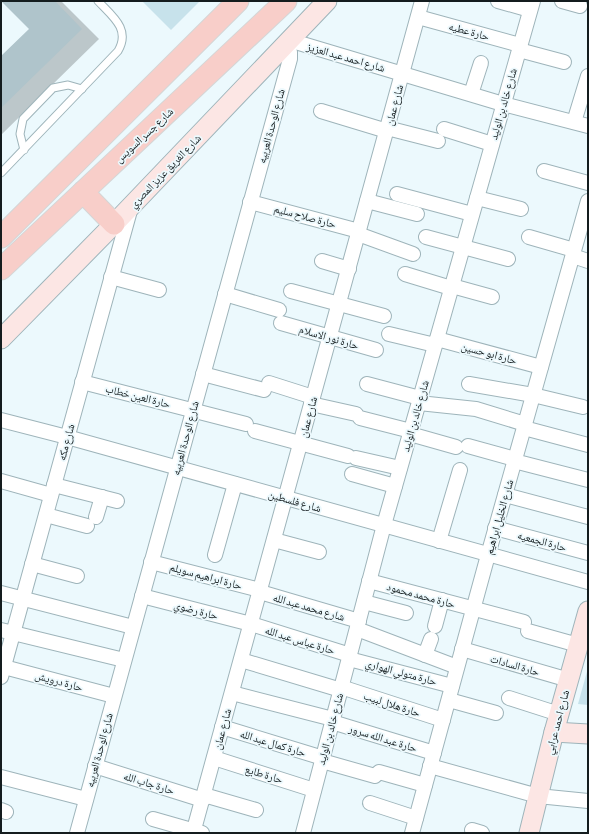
<svg xmlns="http://www.w3.org/2000/svg" width="589" height="834" font-family="'Asap Condensed','Noto Naskh Arabic',sans-serif">
  <style>
    .green { fill: #c7e2eb }
    .shadow { fill: #0003 }
    .building { fill: #afc4cb }
    .lines { fill: none; stroke-linecap: round; stroke-linejoin: round }
    .lane-casing { stroke: #9eb4ba; stroke-width: 9 }
    .street-casing { stroke: #9eb4ba; stroke-width: 16 }
    .secondary-casing { stroke: #9eb4ba; stroke-width: 21 }
    .primary-casing { stroke: #d5d6d6; stroke-width: 23 }
    .lane { stroke: #fff; stroke-width: 7 }
    .street { stroke: #fff; stroke-width: 14 }
    .secondary { stroke: #fce6e4; stroke-width: 19 }
    .primary { stroke: #f8cec9; stroke-width: 21 }
    .labels { text-anchor: middle; stroke-width: 3.5; stroke-linejoin: round; paint-order: stroke }
    .street-label { font-size: 11px; fill: #141c1e; stroke: #ecf9fd }
  </style>
  <rect width="100%" height="100%" fill="#ecf9fd"/>
  <!-- green -->
  <g class="green">
    <path d="M142,1H200L171,30Z"/>
    <path d="M588,668V705L578,704Z"/>
  </g>
  <!-- shadow -->
  <path class="shadow" d="M3,1H61L99,39L1,135V57L30,29Z"/>
  <!-- building -->
  <path class="building" d="M1,1H55L82,29L1,108V56L29,29Z"/>
  <g class="lines">
    <!-- lane casing -->
    <g class="lane-casing">
      <g id="lane">
        <path d="M24,150L20,134L23,119L53,88L68,85L82,89"/>
        <path d="M1,173L118,51C131,29 112,16 98,1"/>
      </g>
    </g>
    <!-- street casing -->
    <g class="street-casing">
      <g id="street">
        <path d="M498,1L530,10"/>
        <path d="M562,1L580,6"/>
        <path d="M418,17L520,45"/>
        <path d="M289,40L503,104L588,126"/>
        <path d="M519,50L564,62"/>
        <path d="M471,94L481,63"/>
        <path d="M321,111L387,131"/>
        <path d="M574,122L588,76"/>
        <path d="M387,128L438,141"/>
        <path d="M444,129L492,144"/>
        <path d="M544,171L588,183"/>
        <path d="M397,194L472,214"/>
        <path d="M477,198L521,209"/>
        <path d="M367,201L417,214"/>
        <path d="M250,202L359,231"/>
        <path d="M358,234L413,254"/>
        <path d="M426,237L508,259"/>
        <path d="M529,237L574,250"/>
        <path d="M573,256L588,261"/>
        <path d="M322,261L349,269"/>
        <path d="M405,274L451,288"/>
        <path d="M111,277L159,290"/>
        <path d="M452,286L492,297"/>
        <path d="M291,291L384,316"/>
        <path d="M225,294L279,310"/>
        <path d="M281,323L376,350"/>
        <path d="M389,334L435,345"/>
        <path d="M437,339L541,367"/>
        <path d="M203,374L264,390"/>
        <path d="M82,382L246,424"/>
        <path d="M269,383L313,397"/>
        <path d="M367,384L420,398"/>
        <path d="M469,384L533,395L583,407"/>
        <path d="M419,403L476,409L525,424"/>
        <path d="M311,404L356,414"/>
        <path d="M360,418L411,431"/>
        <path d="M1,420L67,437L588,582"/>
        <path d="M524,428L588,445"/>
        <path d="M255,431L348,456"/>
        <path d="M410,434L456,447"/>
        <path d="M468,446L515,459"/>
        <path d="M356,458L400,468"/>
        <path d="M514,461L588,480"/>
        <path d="M352,474L395,486"/>
        <path d="M1,481L51,495"/>
        <path d="M54,485L117,501"/>
        <path d="M505,495L588,517"/>
        <path d="M46,515L87,526"/>
        <path d="M96,517L102,497"/>
        <path d="M495,528L588,553"/>
        <path d="M274,540L319,552"/>
        <path d="M439,541L460,470"/>
        <path d="M215,555L235,484"/>
        <path d="M151,562L260,590"/>
        <path d="M32,564L77,576"/>
        <path d="M369,581L524,622"/>
        <path d="M260,592L359,621"/>
        <path d="M1,593L133,627"/>
        <path d="M142,596L251,624L350,655"/>
        <path d="M364,602L406,613"/>
        <path d="M435,626L442,600"/>
        <path d="M357,629L457,667"/>
        <path d="M1,630L124,660"/>
        <path d="M528,631L578,645"/>
        <path d="M462,649L569,680"/>
        <path d="M425,655L431,639"/>
        <path d="M349,659L452,686"/>
        <path d="M241,660L341,690"/>
        <path d="M4,667L114,696"/>
        <path d="M1,677L131,207"/>
        <path d="M341,687L443,720"/>
        <path d="M232,693L333,719"/>
        <path d="M509,698L559,714"/>
        <path d="M449,700L496,713"/>
        <path d="M332,722L434,753"/>
        <path d="M222,727L323,758"/>
        <path d="M214,758L314,790"/>
        <path d="M322,761L375,776"/>
        <path d="M95,766L203,800"/>
        <path d="M430,766L538,796L588,801"/>
        <path d="M379,772L425,785"/>
        <path d="M1,777L86,799"/>
        <path d="M204,795L256,810"/>
        <path d="M370,803L416,818"/>
        <path d="M1,810L6,812"/>
        <path d="M153,819L202,833"/>
        <path d="M472,830L482,833"/>
        <path d="M77,833L290,59V52L286,43"/>
        <path d="M193,833L422,1"/>
        <path d="M303,833L384,525L533,1"/>
        <path d="M412,833L488,555L588,201"/>
      </g>
    </g>
    <!-- secondary casing -->
    <g class="secondary-casing">
      <g id="secondary">
        <path d="M1,339L114,224L327,1"/>
        <path d="M554,732L588,734"/>
        <path d="M529,833L554,732L588,611"/>
      </g>
    </g>
    <!-- primary casing -->
    <g class="primary-casing">
      <g id="primary">
        <path d="M83,192L114,224"/>
        <path d="M1,237L238,1"/>
        <path d="M1,269L286,1"/>
      </g>
    </g>
    <!-- lane -->
    <use href="#lane" class="lane"/>
    <!-- street -->
    <use href="#street" class="street"/>
    <!-- secondary -->
    <use href="#secondary" class="secondary"/>
    <!-- primary -->
    <use href="#primary" class="primary"/>
  </g>
  <g class="labels">
    <!-- street labels -->
    <g class="street-label">
      <text transform="translate(469 31) rotate(15)" y="4">حارة عطيه</text>
      <text transform="translate(346 57) rotate(16)" y="4">شارع احمد عبد العزيز</text>
      <text transform="translate(503 104) rotate(-74)" y="4">شارع خالد بن الوليد</text>
      <text transform="translate(394 105) rotate(-75)" y="4">شارع عمان</text>
      <text transform="translate(271 126) rotate(-75)" y="4">شارع الوحدة العربيه</text>
      <text transform="translate(144 135) rotate(-43)" y="4">شارع جسر السويس</text>
      <text transform="translate(165 171) rotate(-46)" y="4">شارع الفريق عزيز المصري</text>
      <text transform="translate(305 216) rotate(15)" y="4">حارة صلاح سليم</text>
      <text transform="translate(329 337) rotate(16)" y="4">حارة نور الاسلام</text>
      <text transform="translate(489 353) rotate(15)" y="4">حارة ابو حسين</text>
      <text transform="translate(138 396) rotate(14)" y="4">حارة العين خطاب</text>
      <text transform="translate(415 416) rotate(-74)" y="4">شارع خالد بن الوليد</text>
      <text transform="translate(308 417) rotate(-75)" y="4">شارع عمان</text>
      <text transform="translate(185 438) rotate(-75)" y="4">شارع الوحدة العربيه</text>
      <text transform="translate(66 442) rotate(-75)" y="4">شارع مكه</text>
      <text transform="translate(295 501) rotate(16)" y="4">شارع فلسطين</text>
      <text transform="translate(499 517) rotate(-74)" y="4">شارع الخليل ابراهيم</text>
      <text transform="translate(542 541) rotate(15)" y="4">حارة الجمعيه</text>
      <text transform="translate(206 576) rotate(15)" y="4">حارة ابراهيم سويلم</text>
      <text transform="translate(421 595) rotate(15)" y="4">حارة محمد محمود</text>
      <text transform="translate(309 607) rotate(16)" y="4">شارع محمد عبد الله</text>
      <text transform="translate(196 610) rotate(15)" y="4">حارة رضوي</text>
      <text transform="translate(300 640) rotate(17)" y="4">حارة عباس عبد الله</text>
      <text transform="translate(515 665) rotate(16)" y="4">حارة السادات</text>
      <text transform="translate(401 672) rotate(15)" y="4">حارة متولي الهواري</text>
      <text transform="translate(59 681) rotate(15)" y="4">حارة درويش</text>
      <text transform="translate(392 704) rotate(18)" y="4">حارة هلال لبيب</text>
      <text transform="translate(557 722) rotate(-75)" y="4">شارع احمد عرابي</text>
      <text transform="translate(222 729) rotate(-75)" y="4">شارع عمان</text>
      <text transform="translate(330 729) rotate(-75)" y="4">شارع خالد بن الوليد</text>
      <text transform="translate(383 738) rotate(17)" y="4">حارة عبد الله سرور</text>
      <text transform="translate(273 743) rotate(17)" y="4">حارة كمال عبد الله</text>
      <text transform="translate(99 750) rotate(-75)" y="4">شارع الوحدة العربيه</text>
      <text transform="translate(264 774) rotate(17)" y="4">حارة طايع</text>
      <text transform="translate(149 783) rotate(17)" y="4">حارة جاب الله</text>
    </g>
  </g>
  <!-- border -->
  <rect width="589" height="834" fill="none" stroke="#141c1e" stroke-width="4"/>
</svg>
